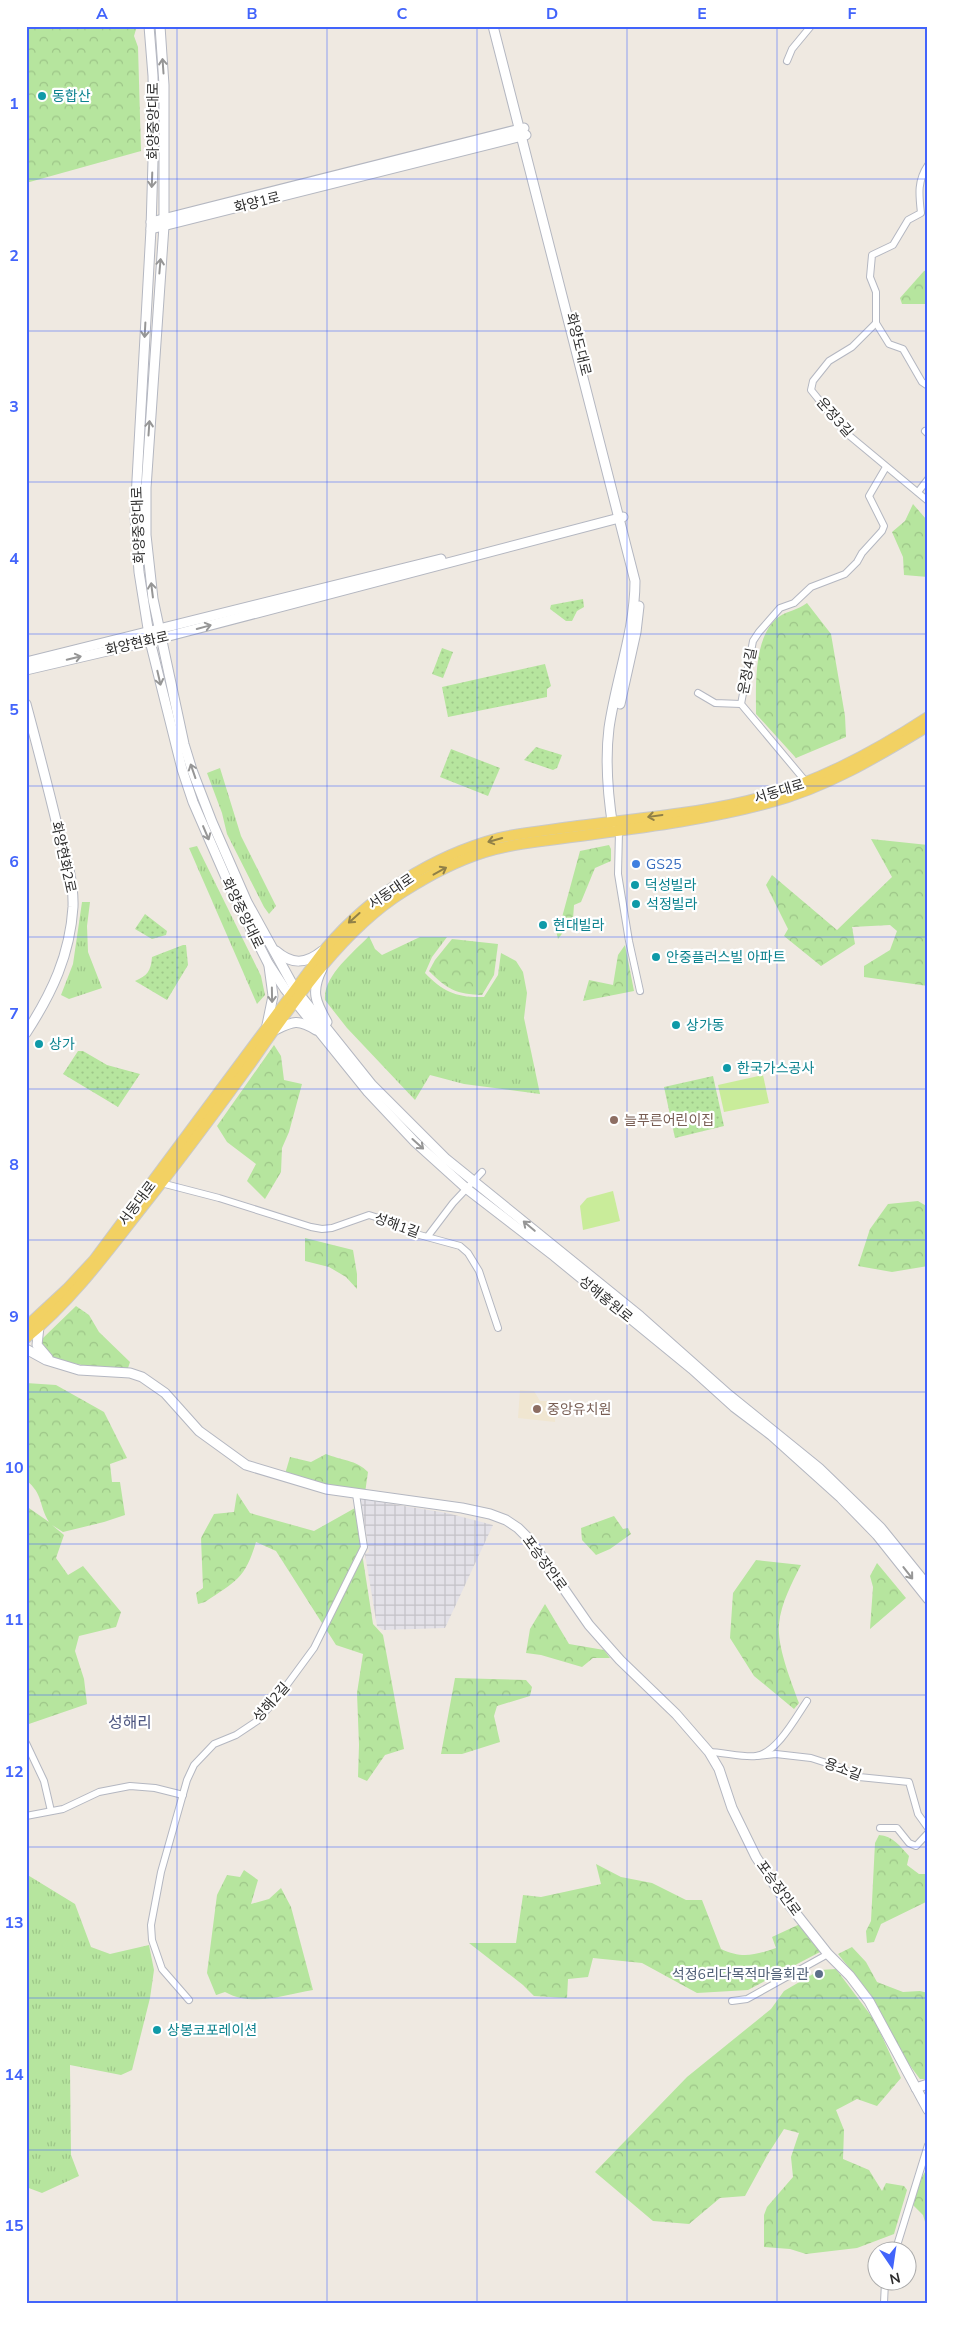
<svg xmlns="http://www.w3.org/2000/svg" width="954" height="2329" font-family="'Nunito Sans','Noto Sans KR',sans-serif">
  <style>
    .industrial { fill: url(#industrial-grid) }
    .education { fill: #f0e6d1 }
    .grass { fill: url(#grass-tufts) }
    .forest { fill: url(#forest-crowns) }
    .park { fill: url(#park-dots) }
    .pitch { fill: #c9ec9a }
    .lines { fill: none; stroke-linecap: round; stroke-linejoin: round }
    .minor-casing { stroke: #b4b7c1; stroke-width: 8 }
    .tertiary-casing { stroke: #b4b7c1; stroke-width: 11 }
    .secondary-casing { stroke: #b4b7c1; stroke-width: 11 }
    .primary-casing { stroke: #c9c9c9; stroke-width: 12 }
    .minor { stroke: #fff; stroke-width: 6 }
    .tertiary { stroke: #fff; stroke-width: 9 }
    .secondary { stroke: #fff; stroke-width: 9 }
    .primary { stroke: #f2d163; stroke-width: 10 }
    .oneway { stroke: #969696 }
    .oneway2 { stroke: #908048 }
    .grid { fill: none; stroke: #4264fb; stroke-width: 1; stroke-opacity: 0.55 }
    .culture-dot { fill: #0f9aa8; stroke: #fff; stroke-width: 2 }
    .shop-dot { fill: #3f7fe0; stroke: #fff; stroke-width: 2 }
    .education-dot { fill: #8d6e63; stroke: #fff; stroke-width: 2 }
    .service-dot { fill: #5c6f8a; stroke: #fff; stroke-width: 2 }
    .labels { text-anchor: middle; stroke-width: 4.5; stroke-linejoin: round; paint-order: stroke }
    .culture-label { font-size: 14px; fill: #0d838f; stroke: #fff; text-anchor: start }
    .street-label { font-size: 14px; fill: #2e2e2e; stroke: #fff }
    .shop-label { font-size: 14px; fill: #366cbe; stroke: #fff; text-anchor: start }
    .education-label { font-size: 14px; fill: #785e54; stroke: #fff; text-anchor: start }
    .service-label { font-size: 14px; fill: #4e5e75; stroke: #fff; text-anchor: end }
    .quarter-label { font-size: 16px; fill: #4d5680; stroke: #fff }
    .neatline { fill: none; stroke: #4264fb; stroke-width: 2 }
    .grid-label { font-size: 16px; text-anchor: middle; font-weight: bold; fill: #4264fb }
  </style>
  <defs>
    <pattern id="industrial-grid" width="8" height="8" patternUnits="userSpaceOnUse" patternTransform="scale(1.25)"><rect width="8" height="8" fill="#e3e1e8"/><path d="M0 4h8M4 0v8" fill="none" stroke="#c3c1c7"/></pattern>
    <pattern id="grass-tufts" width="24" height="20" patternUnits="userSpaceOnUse" patternTransform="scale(1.25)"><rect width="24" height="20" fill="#b6e59e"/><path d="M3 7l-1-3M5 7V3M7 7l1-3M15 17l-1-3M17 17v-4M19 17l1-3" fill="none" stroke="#9dc588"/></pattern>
    <pattern id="forest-crowns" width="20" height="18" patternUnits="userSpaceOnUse" patternTransform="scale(1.25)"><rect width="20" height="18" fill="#b6e59e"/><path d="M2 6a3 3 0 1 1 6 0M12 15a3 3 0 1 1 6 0" fill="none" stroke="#9dc588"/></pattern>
    <pattern id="park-dots" width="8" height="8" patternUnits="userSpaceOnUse" patternTransform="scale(1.25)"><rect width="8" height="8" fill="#b6e59e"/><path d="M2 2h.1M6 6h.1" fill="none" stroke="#9dc588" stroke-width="1.8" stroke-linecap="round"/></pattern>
  </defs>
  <rect width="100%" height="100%" fill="#efe9e1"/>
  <!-- industrial -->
  <path class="industrial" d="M361,1499L447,1513L493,1525L445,1628L383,1630L377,1626L365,1554L369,1552Z"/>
  <!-- education -->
  <path class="education" d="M520,1390L534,1391L540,1401H556L555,1422L518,1418Z"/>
  <!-- grass -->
  <g class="grass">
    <path d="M220,768L241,836L276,906L269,914L264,907L227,834L222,813L207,773Z"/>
    <path d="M197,846L261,976L265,995L257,1004L189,848Z"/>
    <path d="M82,902H90L87,926L88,952L102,988L69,999L61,995L73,964Z"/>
    <path d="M369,936L375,949L382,955L420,937H447L432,957L425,973C443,992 458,998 484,997L498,975L501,953L516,961L523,972L527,993L524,1018L540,1094L464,1084L430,1075L415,1100L347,1028L325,1000C323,976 353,953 369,936Z"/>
    <path d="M26,1874L75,1904L91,1947L110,1954L149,1945L154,1970L150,1998L132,2070L121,2075L70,2065L71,2155L79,2176L42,2193L26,2187Z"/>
  </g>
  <!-- forest -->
  <g class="forest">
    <path d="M26,26H137L134,36L138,47L141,151L26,183Z"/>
    <path d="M928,270V304H902L900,298L924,271Z"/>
    <path d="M913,504L926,519L928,526V577L904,575L903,557L892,532L905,521Z"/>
    <path d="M807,603L831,634L845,716L846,737L796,758L756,714C756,686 753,634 780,616C788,611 798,610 807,603Z"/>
    <path d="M871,839L928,845V986L864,977V966L890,950L897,931L890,925L852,927L855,944L821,966L784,936L788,929L766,885L772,875L837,930L892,877Z"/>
    <path d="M609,845L611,849V861L595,868L581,902L574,905L573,919L558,939L554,922L561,921L580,851Z"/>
    <path d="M452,939L498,944L494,975L482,995C456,994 448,990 429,971L435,960Z"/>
    <path d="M625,945L634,991L583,1001L589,980L613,985L618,955Z"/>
    <path d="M274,1045L281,1056L284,1080L302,1084L289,1132L282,1148L281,1172L265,1199L247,1181L256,1164L227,1142L217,1126Z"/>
    <path d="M918,1201L928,1207V1266L892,1272L858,1266L870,1229L888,1204Z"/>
    <path d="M305,1238L353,1250L357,1274V1289L346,1277L329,1267L305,1261Z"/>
    <path d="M76,1306L89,1315L99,1332L130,1362L128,1368C113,1372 58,1363 46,1353C42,1349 41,1344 42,1339Z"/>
    <path d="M26,1383L56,1385L104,1412L127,1458L110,1464L112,1482H120L125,1515L104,1522L63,1532L52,1525L64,1535L56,1558L68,1575L83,1566L121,1612L116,1627L79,1636L75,1651L84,1679L87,1704L26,1725V1506L49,1522C38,1504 44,1495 26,1480Z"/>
    <path d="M326,1454C340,1460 357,1460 368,1472L365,1493L322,1485L285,1474L290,1457L311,1462Z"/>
    <path d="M237,1493L250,1513L314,1531L355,1508L373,1624L383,1635L404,1749L385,1755L367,1781L358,1777L359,1745L357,1693L363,1654L336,1645L276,1551L256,1542C245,1579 236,1581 205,1602L198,1604L196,1593L203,1588L201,1538L214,1514L234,1512Z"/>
    <path d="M614,1516L623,1529L628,1528L631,1534L610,1549L596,1555L582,1540L581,1528Z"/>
    <path d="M756,1560L801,1565C792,1583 781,1603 779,1624C777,1647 791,1681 799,1703L794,1709L754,1676L730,1638L733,1593Z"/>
    <path d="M877,1563L906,1598L870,1629L873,1587L870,1576Z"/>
    <path d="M545,1604L569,1644L604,1650L610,1658H593L582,1667L541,1655L526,1653L530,1629Z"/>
    <path d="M455,1678L526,1680L532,1687L530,1696L497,1706L494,1716L500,1742L462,1754H441Z"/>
    <path d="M879,1835C893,1836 900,1846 909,1856L907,1865L919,1874H928V1901L881,1924L874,1942L867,1943L866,1931L871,1921L875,1843Z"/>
    <path d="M596,1864L621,1877L652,1883L686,1900H702L721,1949C742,1959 755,1955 776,1948L772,1937L800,1924L820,1952L748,1990L697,1993L642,1963L593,1958L588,1977L568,1979L567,1998L534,1996L523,1985L469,1943H516L523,1895L541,1897L601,1884Z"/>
    <path d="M244,1870L258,1880L251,1904L269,1899L281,1888L291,1907L313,1990C284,1995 252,2007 225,1992L216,1995L207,1973L217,1895L227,1875L240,1877Z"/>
    <path d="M852,1947L866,1962L877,1982L903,1992L920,1991L928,1993V2079H920L902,2055L871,1995L838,1954Z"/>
    <path d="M836,1969L875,2021L901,2078L877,2106L857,2099L836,2110L844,2130L843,2159L869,2170L882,2191L886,2183L904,2186L907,2190L894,2234L857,2248L806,2254L790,2249L764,2247V2215L767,2207L793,2177L791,2157L799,2133L784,2129L768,2154L745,2196L720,2198L689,2224L653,2221L595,2172L687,2077L771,2009L784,1991L820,1970Z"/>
    <path d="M928,2167V2232L923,2215L913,2205L916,2187Z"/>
  </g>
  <!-- park -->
  <g class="park">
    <path d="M583,599L584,607L577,611L572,621H566L550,609L551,605Z"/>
    <path d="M442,648L453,652L443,678L432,674Z"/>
    <path d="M545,664L551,686L547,689V697L448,717L442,687Z"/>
    <path d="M536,747L562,755L557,768L553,770L524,760Z"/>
    <path d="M451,749L500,768L488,796L440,777Z"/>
    <path d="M145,914L167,931L166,935L152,939L135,929Z"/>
    <path d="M183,945H186L188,965L167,1000L135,981C147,976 151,971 152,957Z"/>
    <path d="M78,1051H83L107,1065L140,1074L118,1107L63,1074Z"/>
    <path d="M713,1076L724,1126L675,1138L664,1087Z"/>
  </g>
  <!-- pitch -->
  <g class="pitch">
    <path d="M763,1075L769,1103L724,1112L718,1085Z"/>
    <path d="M613,1191L620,1221L583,1230L580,1206L587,1198Z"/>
  </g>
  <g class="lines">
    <!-- minor casing -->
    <g class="minor-casing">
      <g id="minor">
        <path d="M787,61L792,49L811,26"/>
        <path d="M928,165C917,181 919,195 921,213L908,220L893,245L872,255L870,277L876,292V323L852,347L829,361L813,381L811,390L845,432L928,501"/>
        <path d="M876,323L889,344L903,349L922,382L928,386"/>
        <path d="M925,431L928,434"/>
        <path d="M918,492L928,479"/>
        <path d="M698,693L715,703L741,704"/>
        <path d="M807,783L741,704L753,641L759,632L780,608L794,603L811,587L845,574L857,562L862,553L882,531L884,526L869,496L886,467"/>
        <path d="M619,831L618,874L629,941L640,991"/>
        <path d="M161,1183L219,1198L311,1227L322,1229L332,1228L369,1215L385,1220L405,1231L460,1246L468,1253L479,1271L498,1328"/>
        <path d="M428,1236L453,1203L482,1172"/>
        <path d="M26,1743L44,1781L51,1811"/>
        <path d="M709,1752C722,1752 745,1758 756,1756C777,1753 796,1717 807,1701"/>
        <path d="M757,1756L776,1754L811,1758L839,1767L859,1777L909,1782L918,1814L928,1828"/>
        <path d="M26,1816L63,1809L99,1792L130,1786L155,1788L183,1795"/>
        <path d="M880,1828H897L909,1843L916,1846L928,1833"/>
        <path d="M189,2000L162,1969L152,1940L151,1925L161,1872L187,1780L194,1765L214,1744L236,1735L257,1721L278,1697L314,1648L364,1547L356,1494"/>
        <path d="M732,2001L747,1999L828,1954"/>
        <path d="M895,2252L928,2145"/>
        <path d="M884,2303L885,2282"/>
      </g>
    </g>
    <!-- tertiary casing -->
    <g class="tertiary-casing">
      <g id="tertiary">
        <path d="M493,26L635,581C635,631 616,679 609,728C605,760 608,796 613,828"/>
        <path d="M151,222L524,128"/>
        <path d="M151,229L526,135"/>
        <path d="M26,662L441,559"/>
        <path d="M26,670L150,641L623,517"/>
        <path d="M26,704C37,745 48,787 58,829C65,853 74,881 73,907C70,955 52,993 26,1033"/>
        <path d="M620,704L636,632L639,606"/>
        <path d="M39,1327L37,1345L48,1358"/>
        <path d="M26,1349L46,1360L79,1370L130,1373L142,1377L165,1393L199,1431L246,1465L326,1489L462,1508L490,1514L506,1520L518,1528L530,1540L589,1625L620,1660L676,1714L709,1752L719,1769L732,1808L756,1857L779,1892L828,1954L850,1976L869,2001L928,2110"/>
        <path d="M916,2088L928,2084"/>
      </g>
    </g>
    <!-- secondary casing -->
    <g class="secondary-casing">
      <g id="secondary">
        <path d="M149,26L153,76L154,126L151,229L135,516L139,572L150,641L182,769L193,802L234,896L268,963L285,989L368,1092L415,1142L467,1189L554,1256L692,1369L734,1407L771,1435L841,1498L877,1535L928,1599"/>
        <path d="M160,26L164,85V226L146,488V535L153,599L184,744L192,770L212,822L247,902L295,989"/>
        <path d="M276,951C292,965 306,964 322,951"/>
        <path d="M322,969C311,991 315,1001 327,1022"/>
        <path d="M300,995L372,1085L445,1158L640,1316L729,1395L819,1468L881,1528L928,1586"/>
        <path d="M267,1025L273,996L269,966"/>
        <path d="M273,1031C292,1022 297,1018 316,1030"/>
      </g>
    </g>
    <!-- primary casing -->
    <g class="primary-casing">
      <g id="primary">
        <path d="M26,1327L67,1289L94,1260L326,948C371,895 432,856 499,838C525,832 552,830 578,826C634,819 692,814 747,801C813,785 871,754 928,717"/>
        <path d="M26,1338C70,1302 102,1259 137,1214C176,1165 214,1114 251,1063C292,1004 341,931 403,892C428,876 456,861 485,852C518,842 553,840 587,835C647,827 709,819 768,803C826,788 877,757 928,726"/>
      </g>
    </g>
    <!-- minor -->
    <use href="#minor" class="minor"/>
    <!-- tertiary -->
    <use href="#tertiary" class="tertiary"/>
    <!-- secondary -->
    <use href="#secondary" class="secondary"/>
    <!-- primary -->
    <use href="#primary" class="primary"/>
  </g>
  <!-- one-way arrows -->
  <defs><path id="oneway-shaft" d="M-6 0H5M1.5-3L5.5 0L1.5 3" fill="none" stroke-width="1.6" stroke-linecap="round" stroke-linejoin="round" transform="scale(1.25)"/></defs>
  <g class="oneway">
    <use href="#oneway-shaft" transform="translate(163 66) rotate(-94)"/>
    <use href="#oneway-shaft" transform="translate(152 180) rotate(92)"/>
    <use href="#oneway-shaft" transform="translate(160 266) rotate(-85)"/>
    <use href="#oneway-shaft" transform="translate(145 330) rotate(93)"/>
    <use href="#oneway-shaft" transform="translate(149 428) rotate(-86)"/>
    <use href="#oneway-shaft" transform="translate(152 590) rotate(-97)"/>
    <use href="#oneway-shaft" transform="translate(204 627) rotate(-15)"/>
    <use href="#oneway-shaft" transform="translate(74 658) rotate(-14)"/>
    <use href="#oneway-shaft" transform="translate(159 678) rotate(77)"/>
    <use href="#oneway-shaft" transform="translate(193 771) rotate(-109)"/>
    <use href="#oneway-shaft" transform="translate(206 833) rotate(67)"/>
    <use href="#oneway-shaft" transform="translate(272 995) rotate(89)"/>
    <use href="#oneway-shaft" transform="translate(418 1144) rotate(42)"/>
    <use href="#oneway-shaft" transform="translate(529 1226) rotate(-140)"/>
    <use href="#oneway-shaft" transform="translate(908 1573) rotate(52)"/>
  </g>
  <g class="oneway2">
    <use href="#oneway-shaft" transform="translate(655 816) rotate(172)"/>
    <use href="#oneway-shaft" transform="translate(495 840) rotate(164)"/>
    <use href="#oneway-shaft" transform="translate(440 871) rotate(-29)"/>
    <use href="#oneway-shaft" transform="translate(354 918) rotate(138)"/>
  </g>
  <!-- grid -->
  <path class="grid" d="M177,26V2303M327,26V2303M477,26V2303M627,26V2303M777,26V2303M26,179H928M26,331H928M26,482H928M26,634H928M26,786H928M26,937H928M26,1089H928M26,1240H928M26,1392H928M26,1544H928M26,1695H928M26,1847H928M26,1998H928M26,2150H928"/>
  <!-- markers -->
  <g class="culture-dot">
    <circle cx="42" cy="96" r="5"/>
    <circle cx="635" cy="885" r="5"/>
    <circle cx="636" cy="904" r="5"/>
    <circle cx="543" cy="925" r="5"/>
    <circle cx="656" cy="957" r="5"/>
    <circle cx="676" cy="1025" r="5"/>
    <circle cx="39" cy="1044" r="5"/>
    <circle cx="727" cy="1068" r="5"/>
    <circle cx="157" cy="2030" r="5"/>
  </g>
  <circle class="shop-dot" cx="636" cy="864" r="5"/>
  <g class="education-dot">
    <circle cx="614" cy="1120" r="5"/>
    <circle cx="537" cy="1409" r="5"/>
  </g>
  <circle class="service-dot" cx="819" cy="1974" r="5"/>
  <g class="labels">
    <!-- culture labels -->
    <g class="culture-label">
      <text x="52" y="101">동합산</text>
      <text x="645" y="890">덕성빌라</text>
      <text x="646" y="909">석정빌라</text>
      <text x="553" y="930">현대빌라</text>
      <text x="666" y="962">안중플러스빌 아파트</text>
      <text x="686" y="1030">상가동</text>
      <text x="49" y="1049">상가</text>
      <text x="737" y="1073">한국가스공사</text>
      <text x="167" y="2035">상봉코포레이션</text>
    </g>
    <!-- street labels -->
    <g class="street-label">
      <text transform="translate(153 121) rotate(-90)" y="5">화양중앙대로</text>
      <text transform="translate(257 202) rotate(-14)" y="5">화양1로</text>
      <text transform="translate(579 344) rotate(76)" y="5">화양도대로</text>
      <text transform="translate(835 417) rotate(49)" y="5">운정3길</text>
      <text transform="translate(138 525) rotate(-92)" y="5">화양중앙대로</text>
      <text transform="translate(137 643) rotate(-13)" y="5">화양현화로</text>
      <text transform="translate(747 671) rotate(-79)" y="5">운정4길</text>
      <text transform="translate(779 791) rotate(-17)" y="5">서동대로</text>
      <text transform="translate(64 857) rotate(78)" y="5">화양현화2로</text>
      <text transform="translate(391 891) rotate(-34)" y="5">서동대로</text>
      <text transform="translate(243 913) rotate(64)" y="5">화양중앙대로</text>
      <text transform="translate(137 1203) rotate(-53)" y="5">서동대로</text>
      <text transform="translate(397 1225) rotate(20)" y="5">성해1길</text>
      <text transform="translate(606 1299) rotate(39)" y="5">성해홍원로</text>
      <text transform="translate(545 1563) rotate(54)" y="5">포승장안로</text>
      <text transform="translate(271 1702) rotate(-49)" y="5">성해2길</text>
      <text transform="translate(843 1769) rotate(20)" y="5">용소길</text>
      <text transform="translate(779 1888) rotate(54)" y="5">포승장안로</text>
    </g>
    <!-- shop labels -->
    <g class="shop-label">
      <text x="646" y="869">GS25</text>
    </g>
    <!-- education labels -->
    <g class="education-label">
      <text x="624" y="1125">늘푸른어린이집</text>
      <text x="547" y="1414">중앙유치원</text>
    </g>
    <!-- service labels -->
    <g class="service-label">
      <text x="809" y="1979">석정6리다목적마을회관</text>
    </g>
    <!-- quarter labels -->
    <g class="quarter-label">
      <text x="130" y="1728">성해리</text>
    </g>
  </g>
  <!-- border -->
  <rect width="954" height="2329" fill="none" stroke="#ffffff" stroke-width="55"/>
  <!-- north arrow -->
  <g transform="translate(892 2266) rotate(167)"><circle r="24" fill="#ffffff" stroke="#ababab"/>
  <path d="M0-4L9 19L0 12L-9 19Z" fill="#4264fb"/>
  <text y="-8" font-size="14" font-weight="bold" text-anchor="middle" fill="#2e2e2e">N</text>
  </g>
  <rect x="28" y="28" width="898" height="2274" class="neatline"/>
  <g class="grid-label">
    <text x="102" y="19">A</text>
    <text x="252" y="19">B</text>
    <text x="402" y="19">C</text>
    <text x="552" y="19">D</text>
    <text x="702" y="19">E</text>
    <text x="852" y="19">F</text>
    <text x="14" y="109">1</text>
    <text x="14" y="261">2</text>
    <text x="14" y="412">3</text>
    <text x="14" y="564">4</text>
    <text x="14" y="715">5</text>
    <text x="14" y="867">6</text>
    <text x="14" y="1019">7</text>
    <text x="14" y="1170">8</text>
    <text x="14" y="1322">9</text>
    <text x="14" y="1473">10</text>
    <text x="14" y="1625">11</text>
    <text x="14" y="1777">12</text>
    <text x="14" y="1928">13</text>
    <text x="14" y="2080">14</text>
    <text x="14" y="2231">15</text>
  </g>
</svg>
